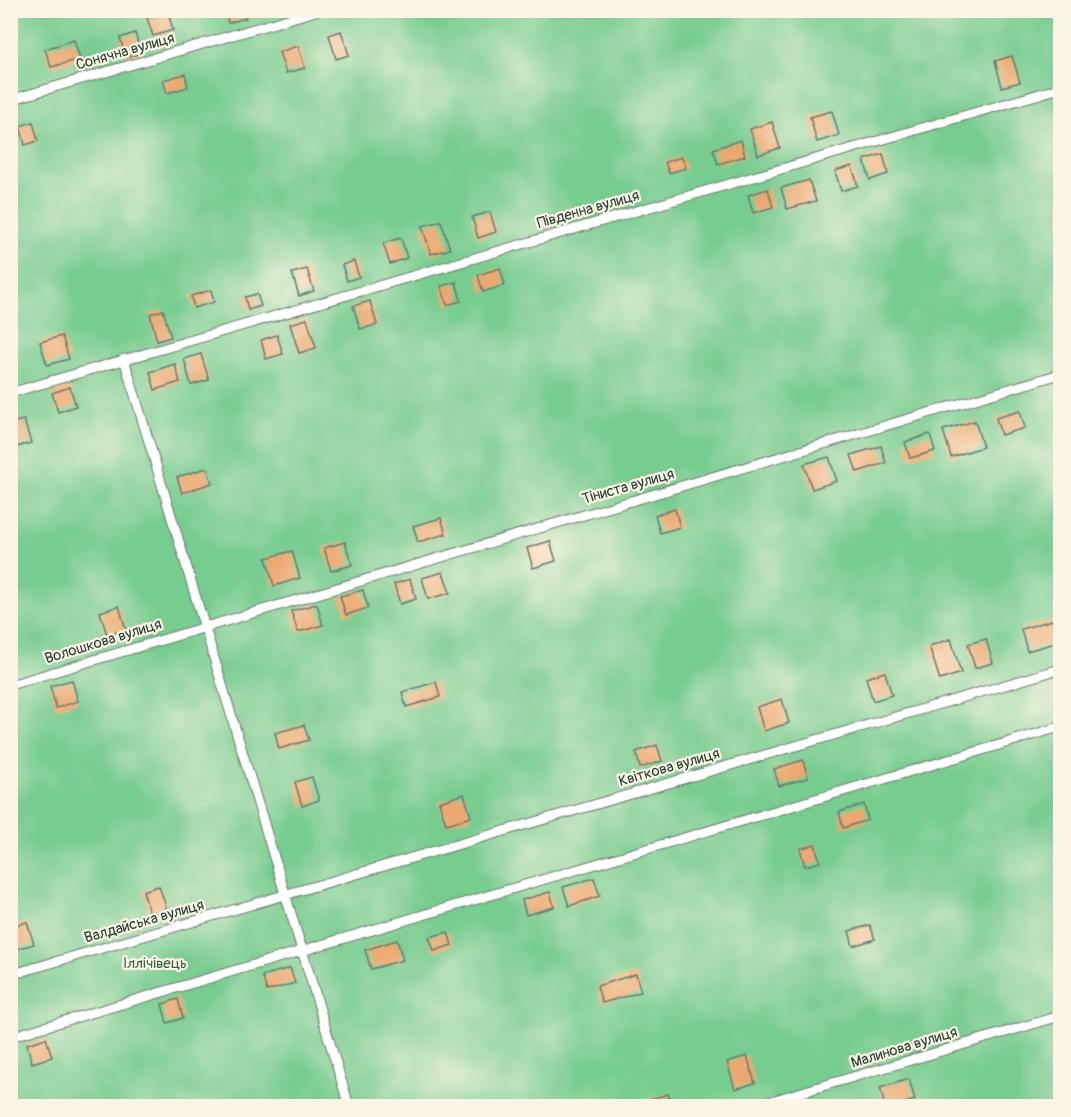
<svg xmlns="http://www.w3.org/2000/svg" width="1071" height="1117" font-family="Pangolin,sans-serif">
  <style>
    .green { fill: #77cc90; stroke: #4b8462; stroke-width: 1.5 }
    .building { fill: #eca870 }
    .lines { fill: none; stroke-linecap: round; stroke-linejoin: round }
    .lane-casing { stroke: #697a6c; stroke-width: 11 }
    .lane { stroke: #fff; stroke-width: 9 }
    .labels { text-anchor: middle; stroke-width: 4.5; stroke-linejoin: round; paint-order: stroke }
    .street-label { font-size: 15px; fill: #1f3d34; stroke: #fcf5e5 }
    .park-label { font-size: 15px; fill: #35614b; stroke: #fcf5e5 }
  </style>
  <rect width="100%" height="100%" fill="#fcf5e5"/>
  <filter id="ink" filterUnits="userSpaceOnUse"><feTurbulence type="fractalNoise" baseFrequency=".0167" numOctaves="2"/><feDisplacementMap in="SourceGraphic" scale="12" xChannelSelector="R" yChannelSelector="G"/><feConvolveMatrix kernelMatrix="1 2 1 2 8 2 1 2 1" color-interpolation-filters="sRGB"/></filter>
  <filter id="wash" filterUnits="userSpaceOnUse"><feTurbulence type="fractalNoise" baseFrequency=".008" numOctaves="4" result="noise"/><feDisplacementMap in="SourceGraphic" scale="24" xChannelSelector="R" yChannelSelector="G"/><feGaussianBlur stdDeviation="1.35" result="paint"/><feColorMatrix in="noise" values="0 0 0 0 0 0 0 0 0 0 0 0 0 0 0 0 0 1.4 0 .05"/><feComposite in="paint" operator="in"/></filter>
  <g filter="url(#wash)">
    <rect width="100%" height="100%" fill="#f3ecd3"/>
    <!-- green -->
    <path class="green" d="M10,11H1060V1106H11Z"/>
    <g id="blocks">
      <!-- building -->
      <g class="building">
        <path d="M225,10H244L246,18L228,23Z"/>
        <path d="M438,10H457V13L440,18Z"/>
        <path d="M168,12L173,30L153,36L147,18Z"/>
        <path d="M341,31L349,55L336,59L329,35Z"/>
        <path d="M135,33L141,53L126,57L120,38Z"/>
        <path d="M74,40L80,59L51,67L45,49Z"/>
        <path d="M298,46L305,68L286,73L279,52Z"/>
        <path d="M1012,56L1020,82L1002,87L995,61Z"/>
        <path d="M185,74L188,87L167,93L163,80Z"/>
        <path d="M832,111L839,135L817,142L810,117Z"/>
        <path d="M33,122L38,141L25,145L20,126Z"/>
        <path d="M772,122L780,148L758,155L750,129Z"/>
        <path d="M741,140L745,156L718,164L713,149Z"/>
        <path d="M883,154L888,174L870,180L864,160Z"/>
        <path d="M682,157L686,168L669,173L665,162Z"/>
        <path d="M852,166L858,186L841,191L835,171Z"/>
        <path d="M809,180L816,201L787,209L781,188Z"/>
        <path d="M768,189L773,207L753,213L748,195Z"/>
        <path d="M490,212L496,232L478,238L472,217Z"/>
        <path d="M441,221L450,249L431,254L422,226Z"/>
        <path d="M401,238L407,258L390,264L383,243Z"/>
        <path d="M354,261L359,277L347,281L342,265Z"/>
        <path d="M500,268L505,285L483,292L478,275Z"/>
        <path d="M307,269L314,291L299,296L292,273Z"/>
        <path d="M456,282L461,301L447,305L441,286Z"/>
        <path d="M211,290L214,302L194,308L191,296Z"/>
        <path d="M257,294L261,306L248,310L245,297Z"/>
        <path d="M370,301L377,325L360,329L353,306Z"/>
        <path d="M163,310L171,337L157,341L150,314Z"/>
        <path d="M307,319L316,348L299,353L290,324Z"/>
        <path d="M277,335L283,354L266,359L261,340Z"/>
        <path d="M62,336L69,359L47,365L40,342Z"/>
        <path d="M201,354L209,380L191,385L184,359Z"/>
        <path d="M175,364L180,382L155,390L150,372Z"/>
        <path d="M70,387L76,406L58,412L52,393Z"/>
        <path d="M1020,411L1025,428L1001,435L996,418Z"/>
        <path d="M24,420L31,443L13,448L10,440V423Z"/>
        <path d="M975,421L983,447L951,457L943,430Z"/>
        <path d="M930,434L935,451L910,458L905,442Z"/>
        <path d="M881,446L886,463L857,472L851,455Z"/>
        <path d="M829,457L837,481L812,489L804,464Z"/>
        <path d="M207,468L212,483L182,493L177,477Z"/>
        <path d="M675,509L680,527L660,533L655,515Z"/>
        <path d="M441,518L446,534L418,542L413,526Z"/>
        <path d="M550,541L556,561L533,568L527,548Z"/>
        <path d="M345,542L352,565L331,571L324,548Z"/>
        <path d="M292,551L300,578L274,586L266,558Z"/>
        <path d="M443,572L450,593L428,599L422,578Z"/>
        <path d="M410,579L416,599L400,604L394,584Z"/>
        <path d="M363,590L368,608L346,615L340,596Z"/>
        <path d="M317,604L323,625L298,632L291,611Z"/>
        <path d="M119,606L126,630L107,635L100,612Z"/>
        <path d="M1052,620L1059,642L1027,651L1021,629Z"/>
        <path d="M951,639L961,673L940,680L929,646Z"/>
        <path d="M986,639L993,663L975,668L968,644Z"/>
        <path d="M885,672L892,695L873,701L866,678Z"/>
        <path d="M72,680L78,701L56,708L50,686Z"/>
        <path d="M436,682L440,697L406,707L402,692Z"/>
        <path d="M782,699L789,723L764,731L757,707Z"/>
        <path d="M304,725L309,740L279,749L275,733Z"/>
        <path d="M657,745L662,761L640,768L636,752Z"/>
        <path d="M803,760L808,778L779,786L774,769Z"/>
        <path d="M312,777L319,800L302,806L295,782Z"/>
        <path d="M464,794L471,817L446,824L439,802Z"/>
        <path d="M864,804L868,820L843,828L839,812Z"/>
        <path d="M815,844L820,862L805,866L800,849Z"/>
        <path d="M594,878L600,896L569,906L563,887Z"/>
        <path d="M159,886L167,910L150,915L143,891Z"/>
        <path d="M550,892L554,907L526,915L522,900Z"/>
        <path d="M27,922L34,944L10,951V927Z"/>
        <path d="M870,925L875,939L853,946L849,931Z"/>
        <path d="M448,932L452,945L434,951L429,937Z"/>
        <path d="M397,940L403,960L371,969L365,950Z"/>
        <path d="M290,968L295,983L267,991L262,976Z"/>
        <path d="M636,974L641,992L602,1003L597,986Z"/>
        <path d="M178,999L183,1018L167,1023L162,1004Z"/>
        <path d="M46,1038L52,1057L32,1063L27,1044Z"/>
        <path d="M747,1056L755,1083L735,1089L727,1062Z"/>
        <path d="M909,1079L915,1100L894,1106H885L880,1088Z"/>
        <path d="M668,1094L671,1106H646L644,1101Z"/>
        <path d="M817,1102L819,1106H803Z"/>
      </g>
    </g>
  </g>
  <g filter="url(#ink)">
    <use href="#blocks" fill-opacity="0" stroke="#697a6c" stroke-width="1.5"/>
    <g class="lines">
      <!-- lane casing -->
      <g class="lane-casing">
        <g id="lane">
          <path d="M10,100L319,10"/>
          <path d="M124,359L349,1106"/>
          <path d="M10,393L1060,88"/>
          <path d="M10,685L1060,374"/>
          <path d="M10,975L1060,669"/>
          <path d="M10,1037L1060,727"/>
          <path d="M755,1106L1060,1016"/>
        </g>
      </g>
      <!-- lane -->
      <use href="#lane" class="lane"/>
    </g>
  </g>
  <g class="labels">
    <!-- street labels -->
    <g class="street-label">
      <text transform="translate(125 51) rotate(-16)" y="5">Сонячна вулиця</text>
      <text transform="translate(588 209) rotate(-16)" y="5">Південна вулиця</text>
      <text transform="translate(628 486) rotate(-16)" y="5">Тіниста вулиця</text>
      <text transform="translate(103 641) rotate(-17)" y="5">Волошкова вулиця</text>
      <text transform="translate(669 767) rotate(-16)" y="5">Квіткова вулиця</text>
      <text transform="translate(144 921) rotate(-16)" y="5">Валдайська вулиця</text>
      <text transform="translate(904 1047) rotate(-17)" y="5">Малинова вулиця</text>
    </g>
    <!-- park labels -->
    <g class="park-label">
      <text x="155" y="968">Іллічівець</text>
    </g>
  </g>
  <!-- margin -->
  <rect width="1071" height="1117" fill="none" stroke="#fcf5e5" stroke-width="36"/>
</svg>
